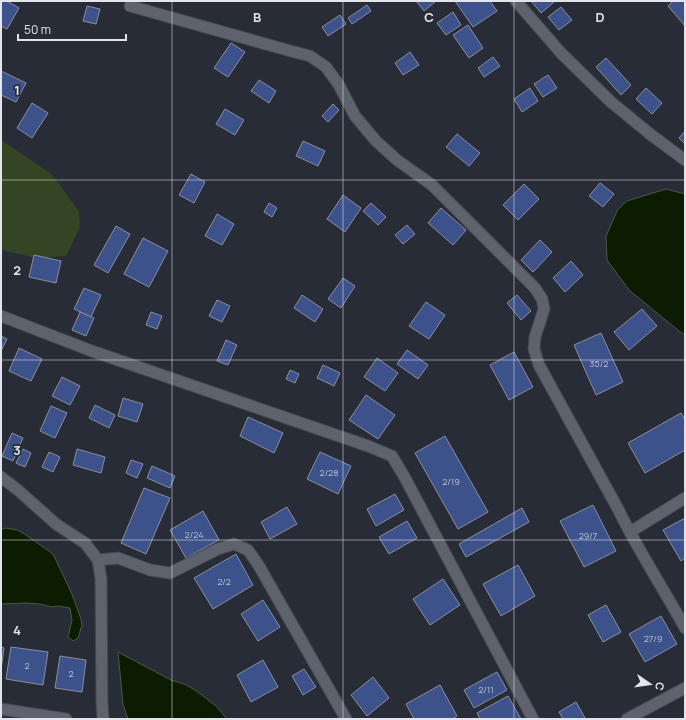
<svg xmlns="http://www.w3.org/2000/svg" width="686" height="720" font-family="Manrope,sans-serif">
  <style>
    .green { fill: #334522 }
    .water { fill: #0c1c00; stroke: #4c5847 }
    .building { fill: #3d528b; stroke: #8a8f9b }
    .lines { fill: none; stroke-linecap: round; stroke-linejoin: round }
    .minor-casing { stroke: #43474f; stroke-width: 13 }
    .minor { stroke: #5d626d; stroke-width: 11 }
    .grid { fill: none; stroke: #e3e5ec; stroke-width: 1; stroke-opacity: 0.55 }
    .labels { text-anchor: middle; stroke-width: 3.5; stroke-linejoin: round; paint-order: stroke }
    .number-label { font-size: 9px; fill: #bac0d4 }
    .grid-label { font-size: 13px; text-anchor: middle; font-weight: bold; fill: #e3e5ec; stroke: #282c36; stroke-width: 3.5; stroke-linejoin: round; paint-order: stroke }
  </style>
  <rect width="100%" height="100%" fill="#282c36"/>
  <!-- green -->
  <path class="green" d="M1,140L50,173L60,185L79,212L80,227L66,256L36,258L1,250Z"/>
  <!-- water -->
  <g class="water">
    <path d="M666,189L685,194V335L679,331L629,290L607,260L606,236L618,209L627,201Z"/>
    <path d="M5,528L17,530L23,533L53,554L72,594L81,619L82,625L78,638L73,641L68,637L72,620L70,608L58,606L52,607L40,604L26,603L1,604V530Z"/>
    <path d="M118,652L171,680L184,684L195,690L216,706L227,719H128L123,704Z"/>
  </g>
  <!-- building -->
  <g class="building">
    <path d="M1,1H7L19,8L7,29L1,26Z"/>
    <path d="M416,1H436L424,11Z"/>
    <path d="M455,1H490L497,11L473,27Z"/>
    <path d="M531,1H553L554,2L541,13Z"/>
    <path d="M673,1H685V26L668,6Z"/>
    <path d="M367,5L371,11L352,24L348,18Z"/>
    <path d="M87,6L100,9L96,24L83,21Z"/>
    <path d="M561,7L572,20L559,30L548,17Z"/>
    <path d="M453,12L461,25L446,35L437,23Z"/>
    <path d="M340,15L346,24L328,36L322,27Z"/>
    <path d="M468,25L483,48L469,58L453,35Z"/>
    <path d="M231,43L245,52L228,77L214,68Z"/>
    <path d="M410,52L419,65L403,75L395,63Z"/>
    <path d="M493,57L500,66L484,77L478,68Z"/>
    <path d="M606,58L631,85L621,95L596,67Z"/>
    <path d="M1,71L26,83L16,102L1,95Z"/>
    <path d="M548,75L557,88L543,97L534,84Z"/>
    <path d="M259,80L276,91L269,103L251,91Z"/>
    <path d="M530,88L538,101L522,112L514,99Z"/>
    <path d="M646,88L662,103L652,114L636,99Z"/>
    <path d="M32,103L48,113L32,138L17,128Z"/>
    <path d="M333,104L339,110L328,122L322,116Z"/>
    <path d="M225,109L244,120L235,135L216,124Z"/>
    <path d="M685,131V144L679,138Z"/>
    <path d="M457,134L480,153L469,166L446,147Z"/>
    <path d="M303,141L325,151L318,166L296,156Z"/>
    <path d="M191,174L205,182L194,203L179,195Z"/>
    <path d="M600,183L614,194L603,207L589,196Z"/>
    <path d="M524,184L539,199L518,220L503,205Z"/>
    <path d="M343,195L361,208L345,232L327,219Z"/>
    <path d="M269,203L277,208L272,217L264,212Z"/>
    <path d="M371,203L386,217L378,225L363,211Z"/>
    <path d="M441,208L466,230L453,245L428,223Z"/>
    <path d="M217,214L234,224L222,245L205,236Z"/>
    <path d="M407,225L415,234L403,244L395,235Z"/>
    <path d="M116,226L130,234L108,273L94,265Z"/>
    <path d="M143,238L168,251L149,287L124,274Z"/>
    <path d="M540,240L552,252L533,272L521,260Z"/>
    <path d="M34,255L61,261L56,283L29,277Z"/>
    <path d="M571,261L583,275L565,292L553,278Z"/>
    <path d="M343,278L355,286L341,308L328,299Z"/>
    <path d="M84,288L101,295L91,317L74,309Z"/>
    <path d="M302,295L323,309L315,322L294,308Z"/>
    <path d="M517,295L531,311L521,320L507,303Z"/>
    <path d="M217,300L230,306L222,322L209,316Z"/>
    <path d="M426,302L445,315L429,339L409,326Z"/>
    <path d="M642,309L657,326L629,350L614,332Z"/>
    <path d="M80,312L94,318L86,336L72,330Z"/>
    <path d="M151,312L162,316L157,329L146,325Z"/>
    <path d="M601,333L623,382L596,395L574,345Z"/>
    <path d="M1,336L7,339L1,351Z"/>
    <path d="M226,340L237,345L228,365L217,361Z"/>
    <path d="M19,348L42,359L31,381L9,371Z"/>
    <path d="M407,350L428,365L418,379L397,364Z"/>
    <path d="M514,352L533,387L509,400L490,365Z"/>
    <path d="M377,358L398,373L385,391L364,377Z"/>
    <path d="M323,365L340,373L334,386L317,378Z"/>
    <path d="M290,370L299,374L295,383L286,379Z"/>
    <path d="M62,377L80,386L70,405L52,396Z"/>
    <path d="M366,395L395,415L378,439L349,420Z"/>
    <path d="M123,398L143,404L137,422L118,416Z"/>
    <path d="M95,405L115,415L109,428L89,418Z"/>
    <path d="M51,406L67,413L55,438L40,431Z"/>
    <path d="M681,413L685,420V450L645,473L628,443Z"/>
    <path d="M248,417L283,433L274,453L240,436Z"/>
    <path d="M12,433L23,438L13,461L2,456Z"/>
    <path d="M445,436L488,512L458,529L415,453Z"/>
    <path d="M23,449L31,453L25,467L16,463Z"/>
    <path d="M77,449L105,457L101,473L73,465Z"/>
    <path d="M49,452L60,457L53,472L42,467Z"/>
    <path d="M320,452L351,466L338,494L307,479Z"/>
    <path d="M131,460L143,464L137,478L126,473Z"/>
    <path d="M152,466L175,476L170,488L147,478Z"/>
    <path d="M144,488L170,498L146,554L121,543Z"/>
    <path d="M395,494L404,510L376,526L367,509Z"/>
    <path d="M593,505L616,551L584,567L560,521Z"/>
    <path d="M287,507L297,524L270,539L261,522Z"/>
    <path d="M522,508L529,522L466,557L459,544Z"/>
    <path d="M203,511L219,540L186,558L170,530Z"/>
    <path d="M685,518V558L681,561L663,530Z"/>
    <path d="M407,521L417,538L389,554L379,537Z"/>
    <path d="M236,554L253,585L213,609L194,578Z"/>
    <path d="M518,565L535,596L501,616L483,584Z"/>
    <path d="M443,579L460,605L430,625L413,599Z"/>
    <path d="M263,600L280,627L258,641L241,614Z"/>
    <path d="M606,605L621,632L603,642L588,615Z"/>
    <path d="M661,616L677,644L645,662L629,634Z"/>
    <path d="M1,647L4,648L1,670Z"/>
    <path d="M11,647L48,652L43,685L6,679Z"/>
    <path d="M60,656L86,660L82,692L55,688Z"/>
    <path d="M263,660L278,687L251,702L237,675Z"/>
    <path d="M304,669L316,687L303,695L292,676Z"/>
    <path d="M497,672L507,690L474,708L464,690Z"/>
    <path d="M373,677L389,698L367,716L351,695Z"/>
    <path d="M440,685L457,716L452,719H414L406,704Z"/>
    <path d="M508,696L521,719H480L477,713Z"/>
    <path d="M576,702L585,718L583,719H563L559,712Z"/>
  </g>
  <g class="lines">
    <!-- minor casing -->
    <g class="minor-casing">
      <g id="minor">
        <path d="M516,1L561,53L611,102L650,134L685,160"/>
        <path d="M130,6L287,50L310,56L326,67L339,85L355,116L376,141L397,160L432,185L535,288L542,299L544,309L535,337L534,349L539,365L618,509C638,550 663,588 685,628"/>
        <path d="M1,316L89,350L368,446L392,456L405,478L533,719"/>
        <path d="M1,477L19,491L56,524L85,543L98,560L101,579L102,703L103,719"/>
        <path d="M630,532L685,498"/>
        <path d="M98,560L118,558L150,570L170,573L218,549L234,544L248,550L259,566L346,719"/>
        <path d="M1,709L66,719"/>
        <path d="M627,719L685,688"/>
      </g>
    </g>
    <!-- minor -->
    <use href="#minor" class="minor"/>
  </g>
  <!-- grid -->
  <path class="grid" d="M172,1V719M343,1V719M514,1V719M1,180H685M1,360H685M1,540H685"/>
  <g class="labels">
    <!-- number labels -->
    <g class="number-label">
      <text x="599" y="367">35/2</text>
      <text x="329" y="476">2/28</text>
      <text x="451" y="485">2/19</text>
      <text x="194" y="538">2/24</text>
      <text x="588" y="539">29/7</text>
      <text x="224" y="585">2/2</text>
      <text x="653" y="642">27/9</text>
      <text x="27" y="669">2</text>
      <text x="71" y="677">2</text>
      <text x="486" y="693">2/11</text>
    </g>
  </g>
  <g class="grid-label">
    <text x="257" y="22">B</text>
    <text x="429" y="22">C</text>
    <text x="600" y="22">D</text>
    <text x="17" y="95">1</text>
    <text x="17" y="275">2</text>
    <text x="17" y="455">3</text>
    <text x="17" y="635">4</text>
  </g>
  <!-- border -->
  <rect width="686" height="720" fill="none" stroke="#e3e5ec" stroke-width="4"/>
  <!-- north arrow -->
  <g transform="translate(650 684) rotate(103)" stroke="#282c36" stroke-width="3" paint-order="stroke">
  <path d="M0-3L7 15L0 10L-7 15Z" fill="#e3e5ec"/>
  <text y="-6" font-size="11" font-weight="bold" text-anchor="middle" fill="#e3e5ec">С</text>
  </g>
  <!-- scale -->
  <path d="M18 34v6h108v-6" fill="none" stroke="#e3e5ec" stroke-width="2"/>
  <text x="24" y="34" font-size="12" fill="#e3e5ec" stroke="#282c36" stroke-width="3" paint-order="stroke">50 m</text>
</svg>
